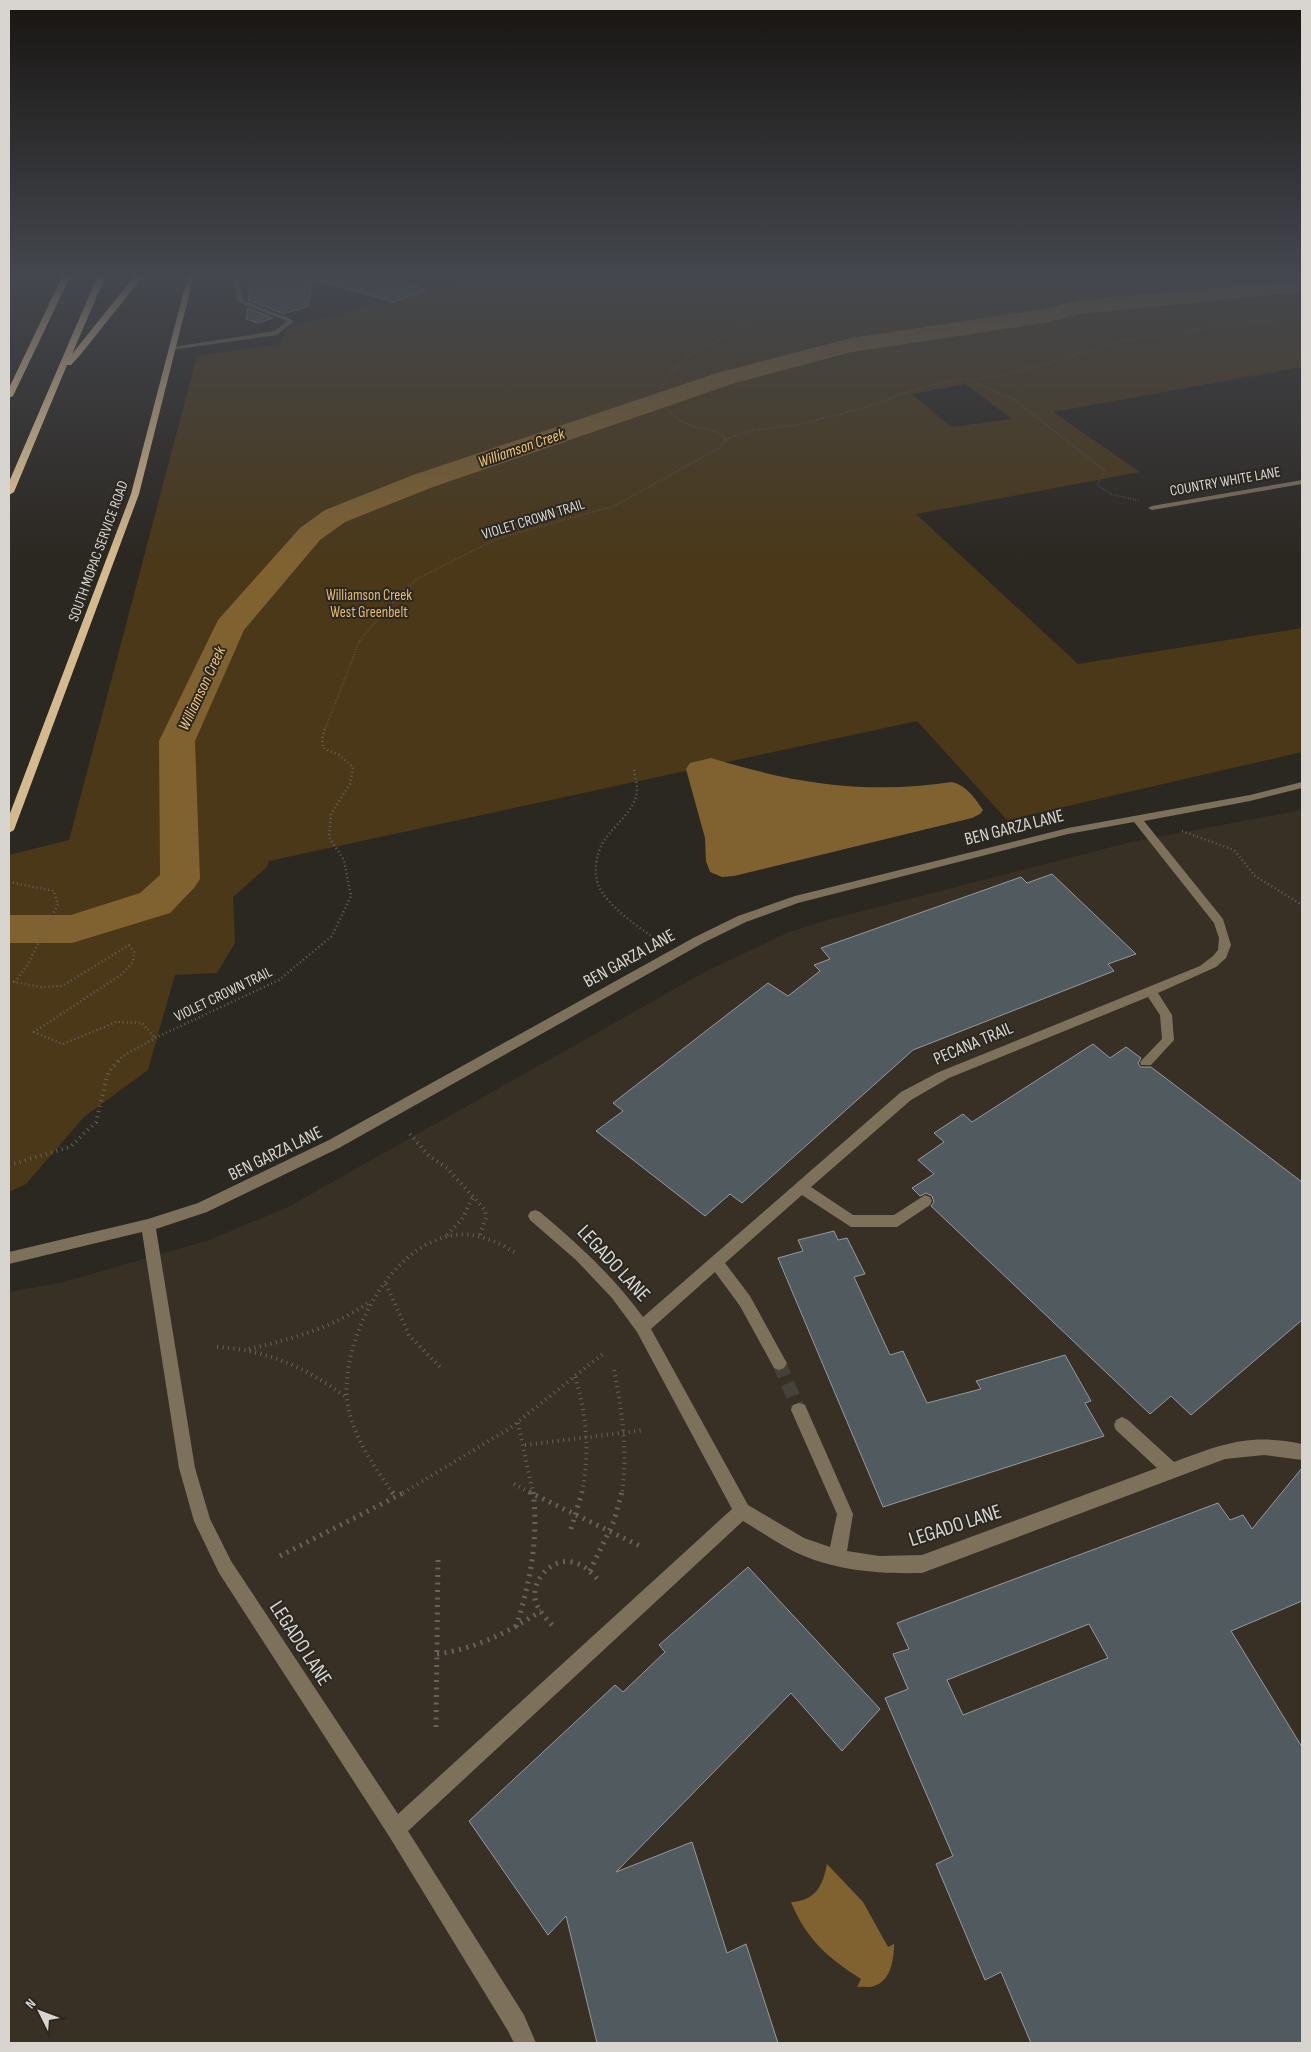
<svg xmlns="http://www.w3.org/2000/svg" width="1311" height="2052" font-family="'Sofia Sans Condensed',sans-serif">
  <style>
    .built { fill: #383024 }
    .green { fill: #4a3818; fill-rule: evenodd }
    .water { fill: #806231 }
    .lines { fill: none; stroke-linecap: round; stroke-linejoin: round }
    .river { fill: #806231; fill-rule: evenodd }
    .building { fill: #515a5e; stroke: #919b9f; fill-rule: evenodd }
    .minor-tunnel { stroke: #45413b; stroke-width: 14; stroke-dasharray: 14 8; stroke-linecap: butt }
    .path-far3 { stroke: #66625d; stroke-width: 2; stroke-dasharray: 0.5 2; stroke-linecap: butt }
    .path-far2 { stroke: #66625d; stroke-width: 2.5; stroke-dasharray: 1 3; stroke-linecap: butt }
    .path-far1 { stroke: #66625d; stroke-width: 4; stroke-dasharray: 1 4.5; stroke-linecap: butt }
    .path { stroke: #66625d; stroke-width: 5; stroke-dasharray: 2 5.5; stroke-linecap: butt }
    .minor { fill: #7e715c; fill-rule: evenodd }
    .major { fill: #d6ba8f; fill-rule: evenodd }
    .highway { fill: #f8d7a3; fill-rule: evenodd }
    .labels { text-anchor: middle; stroke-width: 4; stroke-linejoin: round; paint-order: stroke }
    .far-street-label { font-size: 15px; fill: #d8d5d1; stroke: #2b2721 }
    .far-park-label { font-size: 15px; fill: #e6b96e; stroke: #2b2721 }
    .far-water-label { font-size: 16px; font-style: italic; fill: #f0c378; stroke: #2b2721 }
    .street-label { font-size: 18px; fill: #d8d5d1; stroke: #2b2721 }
    .near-street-label { font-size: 21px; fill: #d8d5d1; stroke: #2b2721 }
  </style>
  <rect width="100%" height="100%" fill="#2b2721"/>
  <!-- built -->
  <path class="built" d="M1302,810V2043H9V1292L64,1282L209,1240L288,1207L710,969L787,933L827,920L1131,842Z"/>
  <!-- green -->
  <path class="green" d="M481,275H1302V367L1053,412L1140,472L916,514L1078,664L1302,628V752L1007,820L917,721L269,861L267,867L233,897L235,943L217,973L175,975L148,1070L84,1117L26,1184L9,1192V855L69,840L197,356L279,344L288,328ZM965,384L1011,418V419L951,427L912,394Z"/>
  <!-- water -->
  <g class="water">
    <path d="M711,758C791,783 868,795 952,782C967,786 974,797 983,810L980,814L972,818L734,876L722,877L710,872L706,861L705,838L686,769L690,763Z"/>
    <path d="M827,1864L863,1902L888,1947L894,1944C894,1959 891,1981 874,1986C869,1988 862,1986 857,1987L861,1979C828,1958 806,1939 791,1902C815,1901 823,1886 827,1864Z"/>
  </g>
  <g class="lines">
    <!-- river -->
    <path class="river" d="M1302,280V292L1080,314L1044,323L852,352L735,383L433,487L345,522L320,540L244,630L195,741L200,879L194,888L170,913L72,943H9V915H71L140,893L160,875L159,741L218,620L300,528L325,510L413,475L717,373L851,338L1044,309L1080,300Z"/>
  </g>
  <!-- building -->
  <g class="building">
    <path d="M251,275L313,276L308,306L284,314L248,300Z"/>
    <path d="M315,275H367L394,279L426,290L393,302L314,279Z"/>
    <path d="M248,308L273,318L258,323L246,319Z"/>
    <path d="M1052,874L1136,954L1108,964L1114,971L913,1050L742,1203L730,1194L705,1216L596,1131L623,1111L613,1103L768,983L788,996L820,971L814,965L830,959L821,948L1021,877L1027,883Z"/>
    <path d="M1093,1044L1110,1058L1126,1047L1141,1058L1138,1063L1140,1067H1151L1302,1182V1320L1191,1415L1171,1396L1150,1414L931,1206L934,1202L932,1196L926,1193L920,1196L912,1188L934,1174L918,1160L944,1142L934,1133L963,1114L972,1122Z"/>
    <path d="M834,1231L838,1240L847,1238L865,1274L854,1277L890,1355L903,1351L927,1403L981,1389L976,1381L1065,1355L1091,1401L1085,1403L1104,1436L883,1507L778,1258L803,1251L798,1240Z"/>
    <path d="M1302,1468V1601L1231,1631L1302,1747V2043H1031L1001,1972L985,1980L936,1864L953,1856L885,1698L908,1689L893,1654L909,1649L897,1623L1218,1503L1230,1520L1243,1515L1252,1529ZM1089,1624L1108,1658L963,1715L947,1680Z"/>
    <path d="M748,1567L880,1709L842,1751L791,1693L616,1872L692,1842L727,1953L746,1944L778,2043H597L566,1916L548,1935L469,1821L615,1685L623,1692L665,1652L659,1645Z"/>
  </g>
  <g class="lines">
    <!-- minor-tunnel -->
    <path class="minor-tunnel" d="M779,1363L799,1410"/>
    <!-- path-far3 -->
    <g class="path-far3">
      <path d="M967,379L1015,400L1105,471L1097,485L1111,494L1140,501"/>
      <path d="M726,439L751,430L793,426L865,408L904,393L948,381L1002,376L1125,340L1177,334L1228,324L1302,317"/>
      <path d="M325,729L360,640L394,601L417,579L496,539L614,506L719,448L726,439C716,428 703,430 689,425C675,419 664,408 656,396C667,376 680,359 701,348C717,340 733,336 745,323L732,300L736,295L728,286L712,279V275"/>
    </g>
    <!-- path-far2 -->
    <g class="path-far2">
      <path d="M634,770C636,780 639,790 635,800C623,826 599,833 596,865C595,879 598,889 608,900C621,915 639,927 655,939"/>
      <path d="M1182,831L1234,850L1255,876L1302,905"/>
      <path d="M9,882L54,891L58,904L28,964L15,982"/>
      <path d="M9,981L41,987L62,986L129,945L134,952L133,962L122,974L34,1032L63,1044L116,1022L142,1023L155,1038"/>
      <path d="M118,1061L123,1056L155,1038L279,980L332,936L351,896L344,860L329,837L331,814L350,784L353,767L339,755L323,748L322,739L325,728"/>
    </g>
    <!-- path-far1 -->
    <g class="path-far1">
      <path d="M410,1134L429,1156L447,1168L485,1210L486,1217L480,1235"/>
      <path d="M9,1165L70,1147L96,1122L108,1073L119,1060"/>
      <path d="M447,1235L462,1219L473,1197"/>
      <path d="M386,1284L409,1335L440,1367"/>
      <path d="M217,1347C268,1350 307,1368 347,1398"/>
      <path d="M249,1349C293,1339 334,1327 371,1301"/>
      <path d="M614,1370C622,1411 628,1451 622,1493"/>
      <path d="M575,1377C587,1416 590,1453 582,1493"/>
      <path d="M518,1423L533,1493"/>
      <path d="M525,1445L645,1430"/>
      <path d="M514,1484L532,1493"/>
      <path d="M393,1493C373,1465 350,1433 347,1398C342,1338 391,1243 455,1235C477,1232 498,1242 516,1253"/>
      <path d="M403,1493L510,1428L604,1353"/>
    </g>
    <!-- path -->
    <g class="path">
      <path d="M392,1492L396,1497"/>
      <path d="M529,1492L640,1546"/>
      <path d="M571,1529L582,1492"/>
      <path d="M280,1556L405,1492"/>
      <path d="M590,1571L614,1521L622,1492"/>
      <path d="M552,1625C545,1617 537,1609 535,1599C532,1579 552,1558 572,1562C584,1564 592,1573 600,1582"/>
      <path d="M516,1627C530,1583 539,1538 533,1492"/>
      <path d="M437,1654C476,1649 508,1632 541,1611"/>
      <path d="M436,1727L438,1557"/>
    </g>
    <!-- minor -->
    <g class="minor">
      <path d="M237,275H243L240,283L243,300L293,320V322L277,335L171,350L170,349L173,347L275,331L287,321L238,302L234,283Z"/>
      <path d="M1302,480V484L1152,510L1148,508L1152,506Z"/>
      <path d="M1302,782V788L1250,801L1144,821L1223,919L1231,945L1226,958L1216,967L1158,993L1172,1015L1174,1040L1151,1065H1141L1140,1062L1162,1039L1160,1015L1148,997L949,1078L911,1100L811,1187L853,1215H894L925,1195L930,1197L932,1201L930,1205L897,1227H851L802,1195L725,1263L750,1296L784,1358L787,1363L784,1368L779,1370L774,1368L740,1306L715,1272L651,1329L748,1505L804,1538L830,1547L837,1514L791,1410L793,1405L799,1403L805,1405L853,1514L847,1551L879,1556L922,1555L1157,1468L1116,1430L1114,1425L1116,1420L1122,1417L1128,1420L1174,1462C1223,1444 1249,1433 1302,1444V1460L1264,1455L1225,1459L922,1573C878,1574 834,1571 793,1551C776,1542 760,1531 743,1521L408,1831L524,2015L536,2043H514L508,2031L389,1836L219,1573L194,1521L179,1468L142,1232L9,1264V1252L148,1219L198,1203L329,1140L695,937L738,916L795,896L1068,828L1250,795ZM1134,822L1214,923L1219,938L1218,950L1213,956L1200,966L939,1072L901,1092L643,1317C613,1276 578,1244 540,1212L535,1210L530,1212L528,1216L530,1220L576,1260L612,1298L637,1332L732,1509L398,1814L231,1561L210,1519L195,1468L156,1229L207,1212L339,1148L703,943L746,922L798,903L1068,834Z"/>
    </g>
    <!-- major -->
    <path class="major" d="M188,275H194L139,494L14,830L9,833V816L131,494Z"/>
    <!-- highway -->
    <g class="highway">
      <path d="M63,275H71L13,396L9,398V388Z"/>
      <path d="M98,275H106L72,354L128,284L136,275H144L81,354L71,365H67L14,492L9,495V482Z"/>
    </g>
  </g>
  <!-- sky -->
  <linearGradient id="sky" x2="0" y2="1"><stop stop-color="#181512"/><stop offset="0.49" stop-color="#44474e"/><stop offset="1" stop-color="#44474e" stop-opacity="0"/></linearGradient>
  <rect width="1311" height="562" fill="url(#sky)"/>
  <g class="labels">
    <!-- far-street labels -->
    <g class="far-street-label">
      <text transform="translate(1225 481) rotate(-10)" y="5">COUNTRY WHITE LANE</text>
      <text transform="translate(533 519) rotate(-17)" y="5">VIOLET CROWN TRAIL</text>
      <text transform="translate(98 551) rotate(-70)" y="5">SOUTH MOPAC SERVICE ROAD</text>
      <text transform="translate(223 994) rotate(-26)" y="5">VIOLET CROWN TRAIL</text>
    </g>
    <!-- far-park labels -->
    <g class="far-park-label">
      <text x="369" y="600">Williamson Creek<tspan x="369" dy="17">West Greenbelt</tspan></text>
    </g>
    <!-- far-water labels -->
    <g class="far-water-label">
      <text transform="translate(521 447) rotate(-19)" y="6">Williamson Creek</text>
      <text transform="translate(201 688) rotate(-65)" y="6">Williamson Creek</text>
    </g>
    <!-- street labels -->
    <g class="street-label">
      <text transform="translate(1014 827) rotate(-14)" y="6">BEN GARZA LANE</text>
      <text transform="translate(629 958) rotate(-29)" y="6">BEN GARZA LANE</text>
      <text transform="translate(973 1043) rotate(-23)" y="6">PECANA TRAIL</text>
      <text transform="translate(275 1153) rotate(-26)" y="6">BEN GARZA LANE</text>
    </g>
    <!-- near-street labels -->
    <g class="near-street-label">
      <text transform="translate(614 1263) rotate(47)" y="7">LEGADO LANE</text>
      <text transform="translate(955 1525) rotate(-18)" y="7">LEGADO LANE</text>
      <text transform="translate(301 1643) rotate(57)" y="7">LEGADO LANE</text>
    </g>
  </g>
  <!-- border -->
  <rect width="1311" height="2052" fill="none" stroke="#d8d5d1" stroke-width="20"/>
  <!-- north arrow -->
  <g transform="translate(40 2012) rotate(312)" stroke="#2b2721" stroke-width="4" paint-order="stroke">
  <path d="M0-4L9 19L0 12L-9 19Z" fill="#d8d5d1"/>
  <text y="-8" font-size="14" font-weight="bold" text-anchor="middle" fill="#d8d5d1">N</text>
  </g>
</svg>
